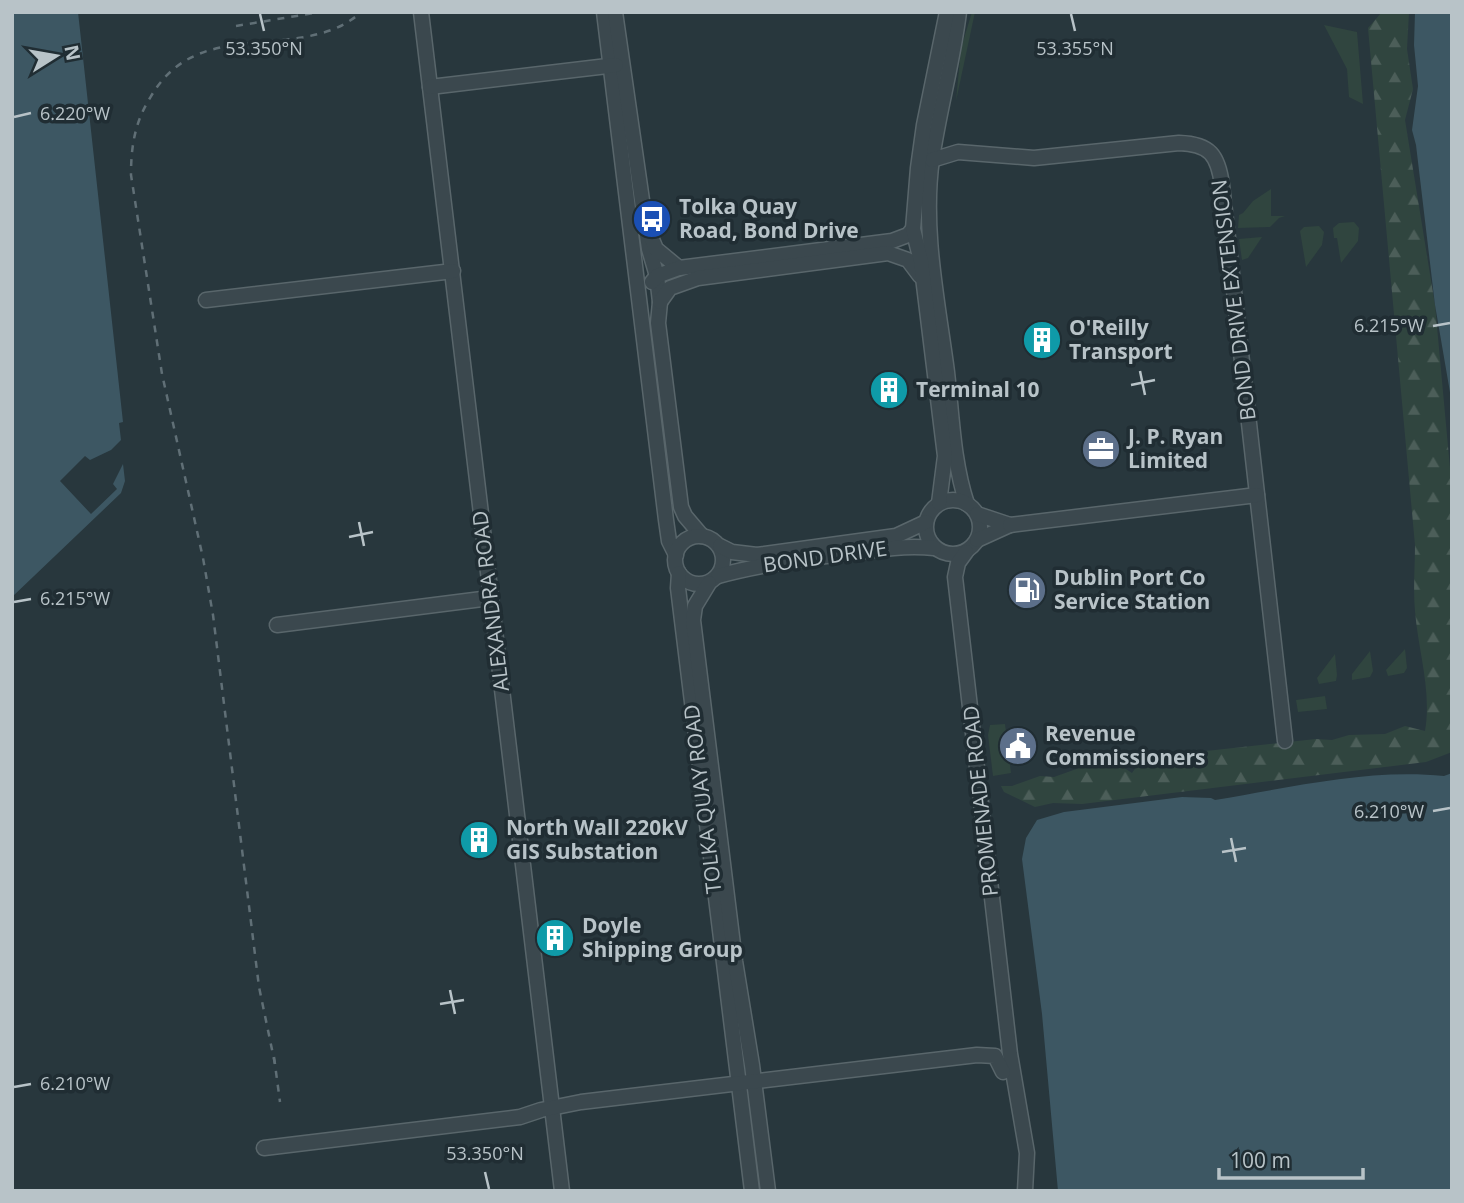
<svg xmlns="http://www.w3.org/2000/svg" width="1464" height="1203" font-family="'Open Sans',sans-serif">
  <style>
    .grass { fill: #30453f }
    .forest { fill: url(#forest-firs) }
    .water { fill: #3d5763 }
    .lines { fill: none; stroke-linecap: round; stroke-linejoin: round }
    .minor-casing { stroke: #59666b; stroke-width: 17 }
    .minor { stroke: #3b484e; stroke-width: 14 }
    .rail { stroke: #606f76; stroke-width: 2.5; stroke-dasharray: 7 7; stroke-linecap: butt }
    .ticks { fill: none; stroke: #b8c3c8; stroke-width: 2.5 }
    .labels { text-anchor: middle; stroke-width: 7; stroke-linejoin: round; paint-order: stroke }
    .poi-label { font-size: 21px; font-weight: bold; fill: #b8c3c8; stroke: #202d33; text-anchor: start }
    .street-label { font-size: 21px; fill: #b8c3c8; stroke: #202d33 }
    .ticks-label { font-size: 18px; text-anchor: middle; fill: #b8c3c8; stroke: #202d33; stroke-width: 7; stroke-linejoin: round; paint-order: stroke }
  </style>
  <defs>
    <pattern id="forest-firs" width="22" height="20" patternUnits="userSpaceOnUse" patternTransform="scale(1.75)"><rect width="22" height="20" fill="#30453f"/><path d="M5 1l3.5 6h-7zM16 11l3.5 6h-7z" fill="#4c5e59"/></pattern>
  </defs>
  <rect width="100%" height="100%" fill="#28373d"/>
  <!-- grass -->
  <g class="grass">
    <path d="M972,12H975L956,101L961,48Z"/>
    <path d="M1324,25L1357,32L1363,104L1349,97L1347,69Z"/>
    <path d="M1271,189V216H1285L1279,218L1270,227L1238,228L1239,215L1243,213L1253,201Z"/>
    <path d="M1354,222L1359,228L1358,241L1341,263L1337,238H1334L1333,228L1339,223Z"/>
    <path d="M1319,226L1324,232L1322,245L1306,267L1300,231L1304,227Z"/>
    <path d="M1262,237L1248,258L1242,260L1239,239Z"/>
    <path d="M1405,649L1407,668L1404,673L1388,676L1386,670Z"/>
    <path d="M1370,651L1373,671L1370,677L1352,680V674Z"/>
    <path d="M1335,654L1337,675L1336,681L1319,684L1317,678Z"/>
    <path d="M1325,696L1327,709L1298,712L1296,700Z"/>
    <path d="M1005,724L1011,773L993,776L988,735L990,725Z"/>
  </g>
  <!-- forest -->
  <path class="forest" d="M1382,12H1409L1407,49L1413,89L1405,120L1435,305L1452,490V752L1426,762L1082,804L1053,803L1035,807L1004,792L1001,786H1012L1040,776L1054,777L1082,767L1117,763L1132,773L1139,763L1188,753L1316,739L1332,740L1349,735L1385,734L1405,726L1425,731C1432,691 1418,650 1415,611C1413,589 1415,566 1415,545L1368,28Z"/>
  <!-- water -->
  <g class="water">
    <path d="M12,12H78L123,422L119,423L121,440L111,450L90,460L85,456L60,481L91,514L117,489L113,484L123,464L125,481L121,493L12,597Z"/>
    <path d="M1415,12H1452V404L1435,305L1416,145L1412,130L1418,86L1414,45Z"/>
    <path d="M1452,773V1191H1058L1042,1014L1022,859L1026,838L1037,820L1064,812L1182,797L1211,798L1215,800C1288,788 1369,768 1444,776Z"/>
  </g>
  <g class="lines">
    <!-- minor casing -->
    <g class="minor-casing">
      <g id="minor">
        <path d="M421,12L562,1191"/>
        <path d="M604,12L666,520L669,541L676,555"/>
        <path d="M615,12L649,249L657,276L660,302L658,323L681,507L685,516L702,536"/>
        <path d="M959,12C953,62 939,110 932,159C922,229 938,303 947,372C952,416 953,462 967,504"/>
        <path d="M430,87L616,65"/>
        <path d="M932,160L958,152L1034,158L1179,143C1210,144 1218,155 1222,185L1285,741"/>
        <path d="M651,237L656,249L679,268"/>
        <path d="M652,282L657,276L679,268L892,241L908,235L913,229"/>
        <path d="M206,300L453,271"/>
        <path d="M660,302L670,288L698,278L888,253L908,260L920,276"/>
        <circle cx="953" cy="527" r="27"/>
        <path d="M939,503L945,456L921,261L913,229L918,168L924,125L947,12"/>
        <path d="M977,514L1010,525L977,540"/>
        <path d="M1010,525L1257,495"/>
        <circle cx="699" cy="560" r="24"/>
        <path d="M720,546L732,552L757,555L896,536L926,522"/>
        <path d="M966,552L958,563L955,577L1010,1054L1027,1153L1025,1191"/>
        <path d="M679,573L678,588L752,1191"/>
        <path d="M718,576C758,565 800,559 842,554C873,550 903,545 934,548"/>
        <path d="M709,583L695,606L693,620L735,961L752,1065L768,1191"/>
        <path d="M277,625L490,598"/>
        <path d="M264,1148L520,1117L541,1110L581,1102L977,1055L995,1056L1003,1072"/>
      </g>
    </g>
    <!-- minor -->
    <use href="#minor" class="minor"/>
    <!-- rail -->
    <g class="rail">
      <path d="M236,26L320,12"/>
      <path d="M274,1057L280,1102"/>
      <path d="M275,1064L259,987L213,615L203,558L162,374L131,175C131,146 135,122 150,98C192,24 269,54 334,29C344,25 353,19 362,12"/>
    </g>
  </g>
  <!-- ticks -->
  <path class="ticks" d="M260,14L264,31M1071,14L1075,31M14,117L31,113M1433,326L1450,323M1140,371L1145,395M1131,385L1155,380M359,522L364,546M349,537L373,532M14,602L31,599M1433,811L1450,808M1231,838L1236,862M1222,852L1246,848M450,990L455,1014M440,1004L464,1000M14,1087L31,1084M485,1172L489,1189"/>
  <!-- icons -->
  <defs>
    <g id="bus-disc" transform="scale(2.0125)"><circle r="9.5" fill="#1a4fb4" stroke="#202d33"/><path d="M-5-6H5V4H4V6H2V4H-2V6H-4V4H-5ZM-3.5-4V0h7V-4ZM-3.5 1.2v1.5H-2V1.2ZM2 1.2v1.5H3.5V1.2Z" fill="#fff"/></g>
    <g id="building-disc" transform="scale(2.0125)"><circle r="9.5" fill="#0f9aa8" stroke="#202d33"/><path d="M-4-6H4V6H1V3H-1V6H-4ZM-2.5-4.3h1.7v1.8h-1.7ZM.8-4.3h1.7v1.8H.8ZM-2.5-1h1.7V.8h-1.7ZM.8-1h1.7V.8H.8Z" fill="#fff"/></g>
    <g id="office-disc" transform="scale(2.0125)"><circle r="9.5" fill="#5c6f8a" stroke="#202d33"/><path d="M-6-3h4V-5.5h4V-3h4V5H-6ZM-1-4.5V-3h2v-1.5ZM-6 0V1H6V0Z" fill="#fff"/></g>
    <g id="fuel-disc" transform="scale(2.0125)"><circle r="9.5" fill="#5c6f8a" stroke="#202d33"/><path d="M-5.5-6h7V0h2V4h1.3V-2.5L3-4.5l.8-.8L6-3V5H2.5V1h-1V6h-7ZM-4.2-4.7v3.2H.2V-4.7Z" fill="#fff"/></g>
    <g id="civic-disc" transform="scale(2.0125)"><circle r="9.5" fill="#5c6f8a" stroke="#202d33"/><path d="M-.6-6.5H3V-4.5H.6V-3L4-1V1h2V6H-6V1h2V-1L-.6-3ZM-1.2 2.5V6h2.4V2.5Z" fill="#fff"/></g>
  </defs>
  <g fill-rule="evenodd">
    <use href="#bus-disc" x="652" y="219"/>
    <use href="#building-disc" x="1042" y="340"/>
    <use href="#building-disc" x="889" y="390"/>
    <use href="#office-disc" x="1101" y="449"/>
    <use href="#fuel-disc" x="1027" y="590"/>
    <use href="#civic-disc" x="1018" y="746"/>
    <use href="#building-disc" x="479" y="840"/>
    <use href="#building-disc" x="555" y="938"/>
  </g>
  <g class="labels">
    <!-- poi labels -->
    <g class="poi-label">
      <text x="679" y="214">Tolka Quay<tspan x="679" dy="24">Road, Bond Drive</tspan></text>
      <text x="1069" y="335">O'Reilly<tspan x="1069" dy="24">Transport</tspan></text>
      <text x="916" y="397">Terminal 10</text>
      <text x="1128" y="444">J. P. Ryan<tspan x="1128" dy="24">Limited</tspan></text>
      <text x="1054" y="585">Dublin Port Co<tspan x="1054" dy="24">Service Station</tspan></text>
      <text x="1045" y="741">Revenue<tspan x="1045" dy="24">Commissioners</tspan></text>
      <text x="506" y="835">North Wall 220kV<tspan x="506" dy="24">GIS Substation</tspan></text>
      <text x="582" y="933">Doyle<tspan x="582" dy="24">Shipping Group</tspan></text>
    </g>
    <!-- street labels -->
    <g class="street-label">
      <text transform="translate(1234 300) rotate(-97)" y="7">BOND DRIVE EXTENSION</text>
      <text transform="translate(825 557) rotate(-8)" y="7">BOND DRIVE</text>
      <text transform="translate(491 601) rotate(-97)" y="7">ALEXANDRA ROAD</text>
      <text transform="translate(703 799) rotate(-97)" y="7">TOLKA QUAY ROAD</text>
      <text transform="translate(981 801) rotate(-96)" y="7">PROMENADE ROAD</text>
    </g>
  </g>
  <g class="ticks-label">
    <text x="264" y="55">53.350°N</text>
    <text x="1075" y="55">53.355°N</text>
    <text x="75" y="120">6.220°W</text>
    <text x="1389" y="332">6.215°W</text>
    <text x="75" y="605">6.215°W</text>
    <text x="1389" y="818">6.210°W</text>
    <text x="75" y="1090">6.210°W</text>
    <text x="485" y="1160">53.350°N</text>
  </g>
  <!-- border -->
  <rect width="1464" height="1203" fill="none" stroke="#b8c3c8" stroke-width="28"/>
  <!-- north arrow -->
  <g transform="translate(56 56) rotate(79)" stroke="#202d33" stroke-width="5" paint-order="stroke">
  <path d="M0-5L12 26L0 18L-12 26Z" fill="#b8c3c8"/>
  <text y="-10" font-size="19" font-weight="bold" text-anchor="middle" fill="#b8c3c8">N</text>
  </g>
  <!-- scale -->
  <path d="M1219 1168v10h144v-10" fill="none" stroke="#b8c3c8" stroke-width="3.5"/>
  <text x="1230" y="1168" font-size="21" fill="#b8c3c8" stroke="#202d33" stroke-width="5" paint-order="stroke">100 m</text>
</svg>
